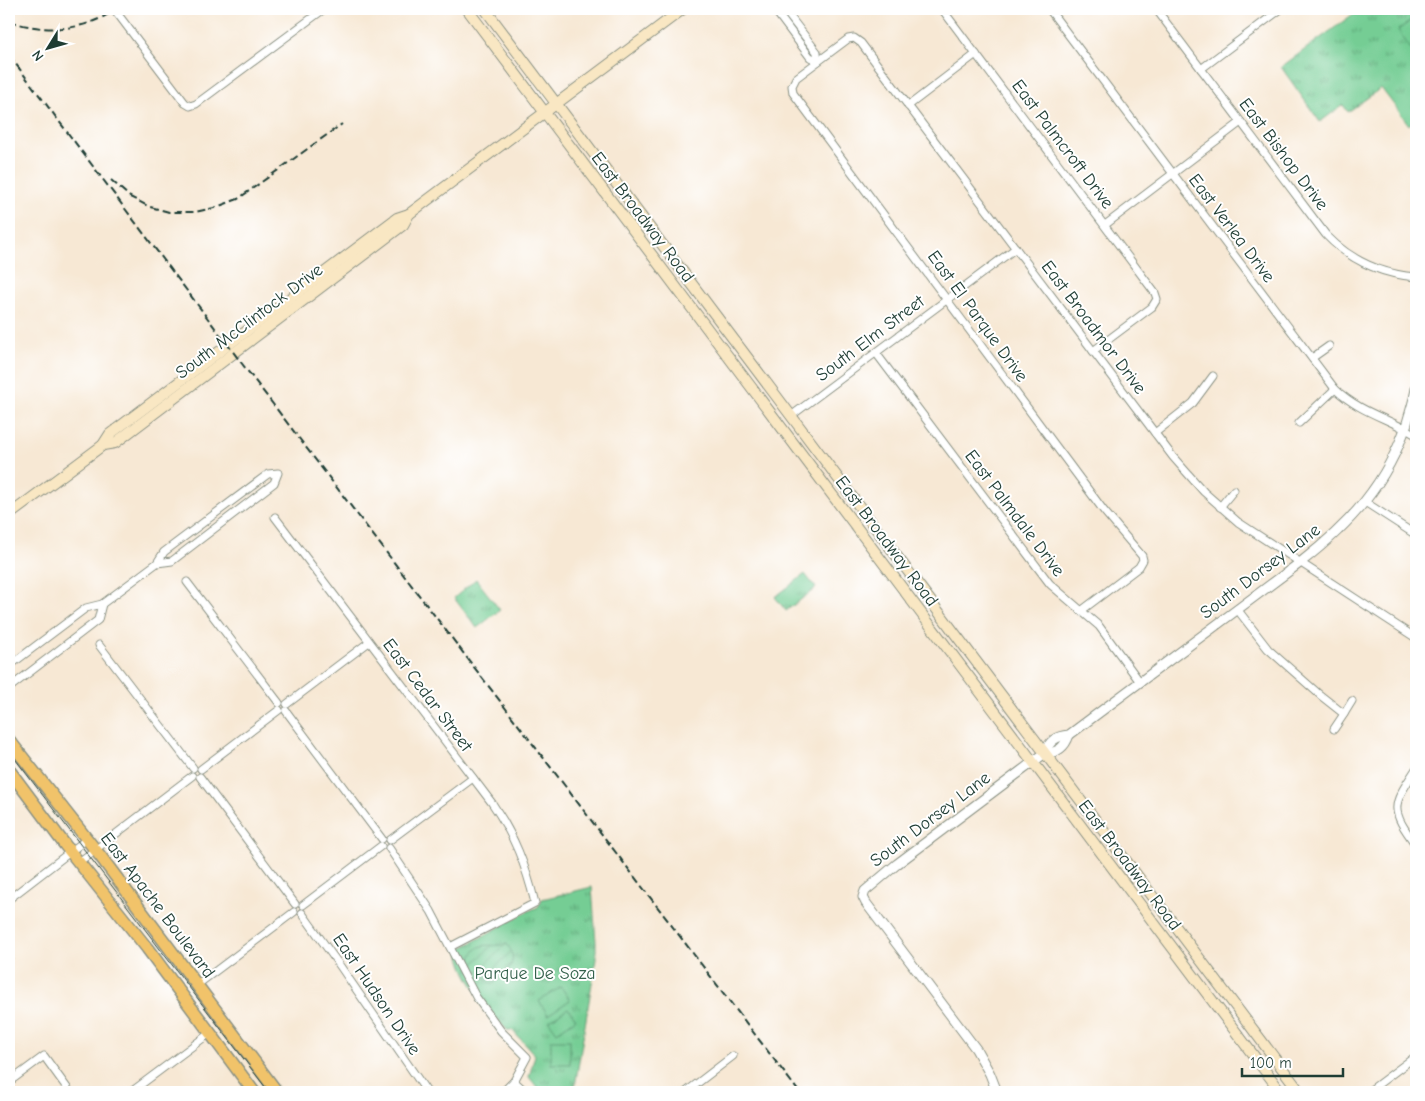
<svg xmlns="http://www.w3.org/2000/svg" width="1425" height="1101" font-family="'Comic Neue',sans-serif">
  <style>
    .grass { fill: url(#grass-tufts); stroke: #4a8564 }
    .garden { fill: url(#garden-furrows); stroke: #4a8564 }
    .pitch { fill: #75cd94; stroke: #4a8564 }
    .lines { fill: none; stroke-linecap: round; stroke-linejoin: round }
    .minor-casing { stroke: #8b9284; stroke-width: 9 }
    .tertiary-casing { stroke: #8b9284; stroke-width: 11 }
    .secondary-casing { stroke: #8b9284; stroke-width: 12 }
    .primary-casing { stroke: #8b9284; stroke-width: 14 }
    .minor { stroke: #fff; stroke-width: 7 }
    .tertiary { stroke: #fff; stroke-width: 9 }
    .secondary { stroke: #f9e7c3; stroke-width: 10 }
    .primary { stroke: #f1c36a; stroke-width: 11 }
    .tram { stroke: #1f3d34; stroke-width: 1 }
    .rail { stroke: #1f3d34; stroke-width: 2; stroke-dasharray: 8 4; stroke-linecap: butt }
    .labels { text-anchor: middle; stroke-width: 4; stroke-linejoin: round; paint-order: stroke }
    .street-label { font-size: 18px; fill: #1f3d34; stroke: #fff }
    .park-label { font-size: 18px; fill: #34614c; stroke: #fff }
  </style>
  <defs>
    <pattern id="grass-tufts" width="24" height="20" patternUnits="userSpaceOnUse" patternTransform="scale(1.25)"><rect width="24" height="20" fill="#75cd94"/><path d="M3 7l-1-3M5 7V3M7 7l1-3M15 17l-1-3M17 17v-4M19 17l1-3" fill="none" stroke="#5fa87a"/></pattern>
    <pattern id="garden-furrows" width="10" height="10" patternUnits="userSpaceOnUse" patternTransform="scale(1.25)"><rect width="10" height="10" fill="#75cd94"/><path d="M-1 1l2-2M0 10L10 0M9 11l2-2" fill="none" stroke="#5fa87a"/></pattern>
  </defs>
  <rect width="100%" height="100%" fill="#fff"/>
  <filter id="ink" filterUnits="userSpaceOnUse"><feTurbulence type="fractalNoise" baseFrequency=".02" numOctaves="2"/><feDisplacementMap in="SourceGraphic" scale="10" xChannelSelector="R" yChannelSelector="G"/><feConvolveMatrix kernelMatrix="1 2 1 2 8 2 1 2 1" color-interpolation-filters="sRGB"/></filter>
  <filter id="wash" filterUnits="userSpaceOnUse"><feTurbulence type="fractalNoise" baseFrequency=".0096" numOctaves="4" result="noise"/><feDisplacementMap in="SourceGraphic" scale="20" xChannelSelector="R" yChannelSelector="G"/><feGaussianBlur stdDeviation="1.12" result="paint"/><feColorMatrix in="noise" values="0 0 0 0 0 0 0 0 0 0 0 0 0 0 0 0 0 1.4 0 .05"/><feComposite in="paint" operator="in"/></filter>
  <g filter="url(#wash)">
    <rect width="100%" height="100%" fill="#f7e8d4"/>
    <!-- grass -->
    <g class="grass">
      <path d="M1360,9H1416V119L1409,125L1381,88L1348,112L1343,105L1320,122L1281,67Z"/>
      <path d="M805,574L816,588L786,611L775,597Z"/>
      <path d="M476,579L500,610L477,628L454,598Z"/>
      <path d="M592,887L596,942V959L574,1092H541L529,1077L535,1055L512,1030H507C493,1016 456,968 460,949L526,912L538,907L542,899Z"/>
    </g>
    <!-- garden -->
    <path class="garden" d="M507,944C520,961 507,974 493,984L475,971L471,958C479,938 492,949 507,944Z"/>
    <!-- pitch -->
    <g class="pitch">
      <path d="M1416,17V48L1412,51L1398,30Z"/>
      <path d="M561,987L570,1000L548,1015L539,1001Z"/>
      <path d="M568,1008L576,1019L557,1032L549,1021Z"/>
      <rect x="551" y="1040" width="19" height="24"/>
    </g>
  </g>
  <g filter="url(#ink)">
    <g class="lines">
      <!-- minor casing -->
      <g class="minor-casing">
        <g id="minor">
          <path d="M114,9L185,103L190,106L196,104L324,9"/>
          <path d="M774,9L810,57L818,61"/>
          <path d="M784,9L817,52L818,61"/>
          <path d="M942,9L1155,293L1157,299L1152,307L1093,351"/>
          <path d="M1049,9L1335,389C1361,413 1388,418 1416,435"/>
          <path d="M1156,9L1326,235C1351,261 1380,274 1416,277"/>
          <path d="M1201,69L1281,9"/>
          <path d="M908,106L976,54"/>
          <path d="M1105,225L1241,122"/>
          <path d="M876,353L1050,584L1099,626L1140,682"/>
          <path d="M1312,358L1329,346"/>
          <path d="M791,416L1016,248"/>
          <path d="M1299,423L1335,389"/>
          <path d="M1155,433L1193,403L1213,376"/>
          <path d="M1365,502L1416,535"/>
          <path d="M1220,507L1234,490"/>
          <path d="M275,517L492,803C514,835 526,866 535,903L450,947"/>
          <path d="M187,582L279,703"/>
          <path d="M1237,609L1268,649L1320,695L1344,714L1334,729"/>
          <path d="M1081,611L1139,567L1143,560L1142,556L1104,511L793,93L792,86L796,78L848,39L854,38L861,43L1173,457L1204,492L1238,522L1416,638"/>
          <path d="M99,645L193,768"/>
          <path d="M9,666L86,608L102,604L157,563L164,552L268,474L278,473L274,483L172,561L157,563"/>
          <path d="M9,688L98,620L102,604"/>
          <path d="M287,704L369,642"/>
          <path d="M286,711L382,839"/>
          <path d="M1344,714L1352,701"/>
          <path d="M201,769L279,710"/>
          <path d="M1416,769C1392,806 1389,808 1416,845"/>
          <path d="M200,777L295,904"/>
          <path d="M390,840L473,778"/>
          <path d="M389,848L431,911L476,997L501,1031L527,1057L514,1081L503,1092"/>
          <path d="M79,862L192,776"/>
          <path d="M9,899L87,839"/>
          <path d="M303,905L381,846"/>
          <path d="M302,913L340,966L427,1092"/>
          <path d="M9,956V957"/>
          <path d="M197,985L294,912"/>
          <path d="M514,1081L526,1092"/>
          <path d="M9,1082L44,1056L70,1092"/>
          <path d="M131,1092L210,1033"/>
          <path d="M686,1092L733,1056"/>
          <path d="M1368,1092L1416,1056"/>
        </g>
      </g>
      <!-- tertiary casing -->
      <g class="tertiary-casing">
        <g id="tertiary">
          <path d="M1045,753C1058,753 1065,747 1069,735"/>
          <path d="M997,1092L990,1074L976,1049L866,903L863,897L865,891L897,864L1045,753C1049,741 1056,736 1069,735L1301,562C1350,524 1387,484 1407,423C1410,412 1414,401 1416,389"/>
        </g>
      </g>
      <!-- secondary casing -->
      <g class="secondary-casing">
        <g id="secondary">
          <path d="M467,9L1281,1092"/>
          <path d="M485,9L1300,1092"/>
          <path d="M103,445L115,443L403,225L409,214L441,190L683,9"/>
          <path d="M9,515L103,445L110,434L397,218L409,214"/>
        </g>
      </g>
      <!-- primary casing -->
      <g class="primary-casing">
        <g id="primary">
          <path d="M9,740L101,857L277,1092"/>
          <path d="M9,770L65,845L147,948L254,1092"/>
        </g>
      </g>
      <!-- minor -->
      <use href="#minor" class="minor"/>
      <!-- tertiary -->
      <use href="#tertiary" class="tertiary"/>
      <!-- secondary -->
      <use href="#secondary" class="secondary"/>
      <!-- primary -->
      <use href="#primary" class="primary"/>
      <!-- tram -->
      <path class="tram" d="M9,751L269,1092"/>
      <!-- rail -->
      <g class="rail">
        <path d="M9,21C45,33 84,32 116,9"/>
        <path d="M9,55L243,365L799,1092"/>
        <path d="M111,180L130,197L150,207L169,212H195L214,208L238,199L342,124"/>
      </g>
    </g>
  </g>
  <g class="labels">
    <!-- street labels -->
    <g class="street-label">
      <text transform="translate(1063 144) rotate(53)" y="6">East Palmcroft Drive</text>
      <text transform="translate(1284 154) rotate(53)" y="6">East Bishop Drive</text>
      <text transform="translate(643 217) rotate(53)" y="6">East Broadway Road</text>
      <text transform="translate(1232 228) rotate(53)" y="6">East Verlea Drive</text>
      <text transform="translate(978 316) rotate(54)" y="6">East El Parque Drive</text>
      <text transform="translate(249 321) rotate(-37)" y="6">South McClintock Drive</text>
      <text transform="translate(1094 327) rotate(53)" y="6">East Broadmor Drive</text>
      <text transform="translate(870 338) rotate(-37)" y="6">South Elm Street</text>
      <text transform="translate(1015 513) rotate(53)" y="6">East Palmdale Drive</text>
      <text transform="translate(887 541) rotate(53)" y="6">East Broadway Road</text>
      <text transform="translate(1260 571) rotate(-37)" y="6">South Dorsey Lane</text>
      <text transform="translate(428 695) rotate(53)" y="6">East Cedar Street</text>
      <text transform="translate(930 819) rotate(-37)" y="6">South Dorsey Lane</text>
      <text transform="translate(1130 865) rotate(53)" y="6">East Broadway Road</text>
      <text transform="translate(158 905) rotate(53)" y="6">East Apache Boulevard</text>
      <text transform="translate(377 994) rotate(56)" y="6">East Hudson Drive</text>
    </g>
    <!-- park labels -->
    <g class="park-label">
      <text x="535" y="979">Parque De Soza</text>
    </g>
  </g>
  <!-- margin -->
  <rect width="1425" height="1101" fill="none" stroke="#fff" stroke-width="30"/>
  <!-- north arrow -->
  <g transform="translate(48 48) rotate(233)" stroke="#ffffff" stroke-width="4" paint-order="stroke">
  <path d="M0-4L9 19L0 12L-9 19Z" fill="#1f3d34"/>
  <text y="-8" font-size="14" font-weight="bold" text-anchor="middle" fill="#1f3d34">N</text>
  </g>
  <!-- scale -->
  <path d="M1242 1068v8h101v-8" fill="none" stroke="#1f3d34" stroke-width="2.5"/>
  <text x="1250" y="1068" font-size="15" fill="#1f3d34" stroke="#ffffff" stroke-width="4" paint-order="stroke">100 m</text>
</svg>
